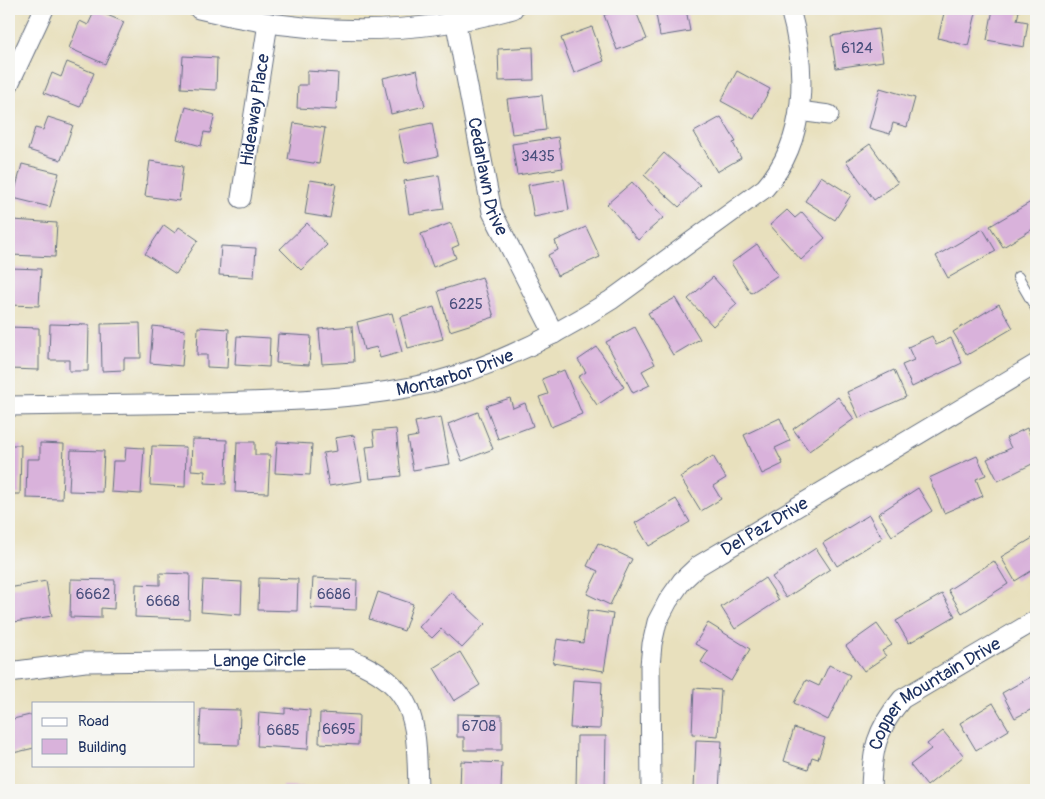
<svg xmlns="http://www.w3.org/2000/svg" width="1045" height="799" font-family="Pangolin,sans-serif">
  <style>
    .building { fill: #d9b2db }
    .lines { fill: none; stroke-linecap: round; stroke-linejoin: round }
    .lane-casing { stroke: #636d7f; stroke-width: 12 }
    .street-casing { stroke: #636d7f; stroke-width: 21 }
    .lane { stroke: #fff; stroke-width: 10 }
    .street { stroke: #fff; stroke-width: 19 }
    .labels { text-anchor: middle; stroke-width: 4.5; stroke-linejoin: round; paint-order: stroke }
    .number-label { font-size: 15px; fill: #4a507d }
    .street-label { font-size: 18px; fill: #1b2f5e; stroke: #f6f6f2 }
  </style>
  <rect width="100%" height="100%" fill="#f6f6f2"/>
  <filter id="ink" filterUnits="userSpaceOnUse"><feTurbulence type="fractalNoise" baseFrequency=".02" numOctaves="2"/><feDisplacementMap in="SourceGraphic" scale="10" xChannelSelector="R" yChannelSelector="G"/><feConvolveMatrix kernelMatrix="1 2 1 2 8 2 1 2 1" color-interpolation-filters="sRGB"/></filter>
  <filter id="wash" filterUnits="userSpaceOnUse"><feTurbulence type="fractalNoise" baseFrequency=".0096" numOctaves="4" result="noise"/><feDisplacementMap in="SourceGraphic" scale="20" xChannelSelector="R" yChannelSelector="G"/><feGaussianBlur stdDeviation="1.12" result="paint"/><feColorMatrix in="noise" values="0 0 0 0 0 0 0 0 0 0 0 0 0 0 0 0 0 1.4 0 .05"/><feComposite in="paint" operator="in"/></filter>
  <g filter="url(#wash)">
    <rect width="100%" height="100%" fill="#e8e0bd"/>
    <g id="blocks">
      <!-- building -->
      <g class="building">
        <path d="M621,9H635L647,39L617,50L604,15Z"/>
        <path d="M655,9H686L690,31L660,36Z"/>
        <path d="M825,9H848V10L826,14Z"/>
        <path d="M945,9H977L968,46L938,38Z"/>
        <path d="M993,9L1019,11L1017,20L1028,22L1024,47L987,40Z"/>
        <path d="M95,10L124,22L105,64L69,48L80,21L88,25Z"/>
        <path d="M592,27L604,61L574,73L561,38Z"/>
        <path d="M878,29L883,61L836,68L831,36Z"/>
        <path d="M533,47L534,80L499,81L498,49Z"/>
        <path d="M183,56L217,58L216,90L181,88Z"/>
        <path d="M67,62L94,73L80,107L44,93L52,73L61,77Z"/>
        <path d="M417,70L425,106L391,114L383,78Z"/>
        <path d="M307,71L338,73L336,110L297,108L298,85H307Z"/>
        <path d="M737,71L770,89L754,119L721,101Z"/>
        <path d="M880,88L915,98L907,127L893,123L890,134L869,128Z"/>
        <path d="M542,95L546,130L512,134L507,99Z"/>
        <path d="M186,107L215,115L210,133L204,132L201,146L177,139Z"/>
        <path d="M48,117L73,125L61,160L28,150L35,128L43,130Z"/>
        <path d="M721,117L736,142L733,143L741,158L717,172L694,132Z"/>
        <path d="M294,123L325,128L319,164L288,159Z"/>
        <path d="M432,123L438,156L405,163L398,130Z"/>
        <path d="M558,137L563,168L517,175L512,144Z"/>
        <path d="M870,144L898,183L874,200L846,161Z"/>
        <path d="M664,153L700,185L679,207L644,175Z"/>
        <path d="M150,161L183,166L179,201L145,196Z"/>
        <path d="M22,164L59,173L50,207L13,198Z"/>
        <path d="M439,175L444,209L409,214L404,181Z"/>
        <path d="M821,176L851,195L835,220L805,201Z"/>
        <path d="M564,179L569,210L534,217L528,185Z"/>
        <path d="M310,180L336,184L330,218L305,214Z"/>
        <path d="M632,182L663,218L638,240L607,204Z"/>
        <path d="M1036,199V227L1003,247L990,226Z"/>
        <path d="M787,210L795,218L802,212L825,238L801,260L770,225Z"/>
        <path d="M13,220L57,223L55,257L11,255Z"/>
        <path d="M307,223L327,245L301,270L280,249Z"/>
        <path d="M451,223L459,245L452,248L456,258L433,267L421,234Z"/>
        <path d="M164,225L175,233L179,227L198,240L176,274L145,254Z"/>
        <path d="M586,227L600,257L557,276L548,255L558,250L555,241Z"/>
        <path d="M983,229L996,251L948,278L936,256Z"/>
        <path d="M757,244L778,275L751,293L731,263Z"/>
        <path d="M221,246L256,248L254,277L219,275Z"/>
        <path d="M10,268L41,269L39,306L9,305Z"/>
        <path d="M482,277L494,317L450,331L438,291Z"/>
        <path d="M713,277L737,304L713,326L688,299Z"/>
        <path d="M675,298L700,339L673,355L648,313Z"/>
        <path d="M999,304L1013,328L967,355L953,332Z"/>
        <path d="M434,307L443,339L408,348L400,317Z"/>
        <path d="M392,313L402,352L380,358L377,347L364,350L357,322Z"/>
        <path d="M140,323L141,358H124V370L102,371L101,324Z"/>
        <path d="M50,324L89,325L88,371H69V360H49Z"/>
        <path d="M153,326L185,330L182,366L150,363Z"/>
        <path d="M352,326L354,362L322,364L319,329Z"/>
        <path d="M9,327L39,328V370L9,369Z"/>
        <path d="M198,327L229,329L227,368L207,367V355H197Z"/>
        <path d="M635,327L655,364L642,371L650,385L633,393L606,342Z"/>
        <path d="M278,334L311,336L309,365L276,363Z"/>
        <path d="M237,336L270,338L269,367L235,365Z"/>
        <path d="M932,336L936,345L951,338L962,363L912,387L902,365L914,360L908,347Z"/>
        <path d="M597,347L624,387L597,405L578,377L586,372L578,360Z"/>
        <path d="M564,370L582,414L551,427L539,397L548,394L542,379Z"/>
        <path d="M894,370L906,397L859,418L847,392Z"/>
        <path d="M838,397L854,419L809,451L793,429Z"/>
        <path d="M510,398L513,408L525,403L533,426L498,439L486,406Z"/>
        <path d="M478,412L493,449L462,461L448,424Z"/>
        <path d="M441,417L450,464L413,470L407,438L418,436L415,422Z"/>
        <path d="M780,418L790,441L775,448L783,464L762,474L744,435Z"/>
        <path d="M1036,418V429L1032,421Z"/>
        <path d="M1027,428L1036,448V462L998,481L987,459L1011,448L1006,438Z"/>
        <path d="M396,429L401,476L370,479L366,447L375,446L373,431Z"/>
        <path d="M354,435L362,481L329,486L323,453L337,451L335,438Z"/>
        <path d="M192,439L227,440L226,484L204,483L205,471L191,470Z"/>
        <path d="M237,442H255V455H270L268,493L235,492Z"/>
        <path d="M277,442L312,444L310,475L275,473Z"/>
        <path d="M40,443L64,444L62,499L26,498L27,459H40Z"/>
        <path d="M9,445H21L20,494H9Z"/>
        <path d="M152,446L186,447L185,487L150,485Z"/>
        <path d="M126,447L144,448L141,494L111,492L113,461H125Z"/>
        <path d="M71,450L104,451L102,492L69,491Z"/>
        <path d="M713,456L726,478L713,486L721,499L701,511L680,477Z"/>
        <path d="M977,456L986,475L976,479L983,496L944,513L929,478Z"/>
        <path d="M918,488L932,511L892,536L878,514Z"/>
        <path d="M676,499L690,522L649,546L635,523Z"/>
        <path d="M869,515L882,538L837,566L823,543Z"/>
        <path d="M1036,536V568L1015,581L1001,557Z"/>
        <path d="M598,543L632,559L610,605L587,594L598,571L587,566Z"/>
        <path d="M816,548L830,569L786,598L772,577Z"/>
        <path d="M994,561L1008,584L962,613L948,590Z"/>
        <path d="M160,573L190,574L189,619L135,617L136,584L160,585Z"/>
        <path d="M259,578L298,579L297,611L258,610Z"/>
        <path d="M313,578L357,580L356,610L311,608Z"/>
        <path d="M765,578L779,600L735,629L721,607Z"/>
        <path d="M71,579L115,580L114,609L101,608V618L70,617Z"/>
        <path d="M203,580L242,582L241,615L201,612Z"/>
        <path d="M46,581L52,616L14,622L9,588Z"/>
        <path d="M378,592L413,604L404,631L369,619Z"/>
        <path d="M451,592L485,624L462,648L441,629L432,638L419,627Z"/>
        <path d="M942,594L955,616L909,643L896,621Z"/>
        <path d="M588,610L613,614L604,671L553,663L557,639L583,643Z"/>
        <path d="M708,623L750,649L731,681L701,662L708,651L695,644Z"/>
        <path d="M877,624L892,645L882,651L886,656L864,671L846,646Z"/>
        <path d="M460,652L480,685L454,701L434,668Z"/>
        <path d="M829,665L850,675L828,720L794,703L806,680L819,686Z"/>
        <path d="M1036,674V707L1015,718L1002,693Z"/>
        <path d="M573,680L602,682L600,729L570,728Z"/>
        <path d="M694,688L721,690L718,736L692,734Z"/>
        <path d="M993,703L1009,730L976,750L960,723Z"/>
        <path d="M285,708L310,710L308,749L257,746L259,712L285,714Z"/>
        <path d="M201,709L240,710L239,745L199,744Z"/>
        <path d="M320,713L359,715L358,745L319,743Z"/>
        <path d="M34,714V748L9,754V720Z"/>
        <path d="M457,714L502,715V750H464V737H457Z"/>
        <path d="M794,728L825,738L818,759L812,757L808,769L784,761Z"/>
        <path d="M943,731L964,756L927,786L910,765L931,749L927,744Z"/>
        <path d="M577,736H606L605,790H576Z"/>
        <path d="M696,740L722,741L719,790H694Z"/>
        <path d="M461,761L502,763L501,790H469V788H460Z"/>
        <path d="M283,786L312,787V790H283Z"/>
      </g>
    </g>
  </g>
  <g filter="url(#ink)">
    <use href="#blocks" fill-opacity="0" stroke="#636d7f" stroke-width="1"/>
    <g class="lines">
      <!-- lane casing -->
      <g class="lane-casing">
        <path id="lane" d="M1018,277L1036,308"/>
      </g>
      <!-- street casing -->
      <g class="street-casing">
        <g id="street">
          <path d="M199,9C303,35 409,38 513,9"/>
          <path id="s1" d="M453,9L492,212L554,334"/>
          <path d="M9,84L44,9"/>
          <path d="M799,111L829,115"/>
          <path id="s2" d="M241,198L268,23"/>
          <path id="s3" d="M9,406C77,405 145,404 213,403C287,401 361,400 434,382C497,365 557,335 611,300L765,188C808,139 807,69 790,9"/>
          <path id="s4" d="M9,672L85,662L350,659C419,687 416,724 418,790"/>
          <path id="s5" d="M651,790L650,666L652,644L657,622L668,601L682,581L698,566L1036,364"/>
          <path id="s6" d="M871,790C872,750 876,730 902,699L1036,620"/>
        </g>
      </g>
      <!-- lane -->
      <use href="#lane" class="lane"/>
      <!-- street -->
      <use href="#street" class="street"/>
    </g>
  </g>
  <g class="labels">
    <!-- number labels -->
    <g class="number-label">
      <text x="857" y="53">6124</text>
      <text x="538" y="161">3435</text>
      <text x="466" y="309">6225</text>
      <text x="93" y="599">6662</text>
      <text x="334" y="599">6686</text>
      <text x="163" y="606">6668</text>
      <text x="479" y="731">6708</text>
      <text x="339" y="734">6695</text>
      <text x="283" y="735">6685</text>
    </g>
    <!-- street labels -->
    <g class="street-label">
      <text dy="6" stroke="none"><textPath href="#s2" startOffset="89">Hideaway Place</textPath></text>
      <text dy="6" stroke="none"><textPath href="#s1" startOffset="171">Cedarlawn Drive</textPath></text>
      <text dy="6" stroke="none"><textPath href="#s3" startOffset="449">Montarbor Drive</textPath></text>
      <text dy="6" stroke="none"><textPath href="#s5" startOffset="316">Del Paz Drive</textPath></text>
      <text dy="6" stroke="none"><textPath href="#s4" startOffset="251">Lange Circle</textPath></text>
      <text dy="6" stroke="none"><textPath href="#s6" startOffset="126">Copper Mountain Drive</textPath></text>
    </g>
  </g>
  <!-- margin -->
  <rect width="1045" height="799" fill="none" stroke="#f6f6f2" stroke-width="30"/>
  <!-- legend -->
  <rect x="32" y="702" width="162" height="65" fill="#f6f6f2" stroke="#9ea6b7"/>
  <rect x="42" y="718" width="25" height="8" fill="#ffffff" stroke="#9ea6b7"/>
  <text x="78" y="726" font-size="15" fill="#1b2f5e">Road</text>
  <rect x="42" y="739" width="25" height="15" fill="#d9b2db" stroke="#9ea6b7"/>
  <text x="78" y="752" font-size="15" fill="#1b2f5e">Building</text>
</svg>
